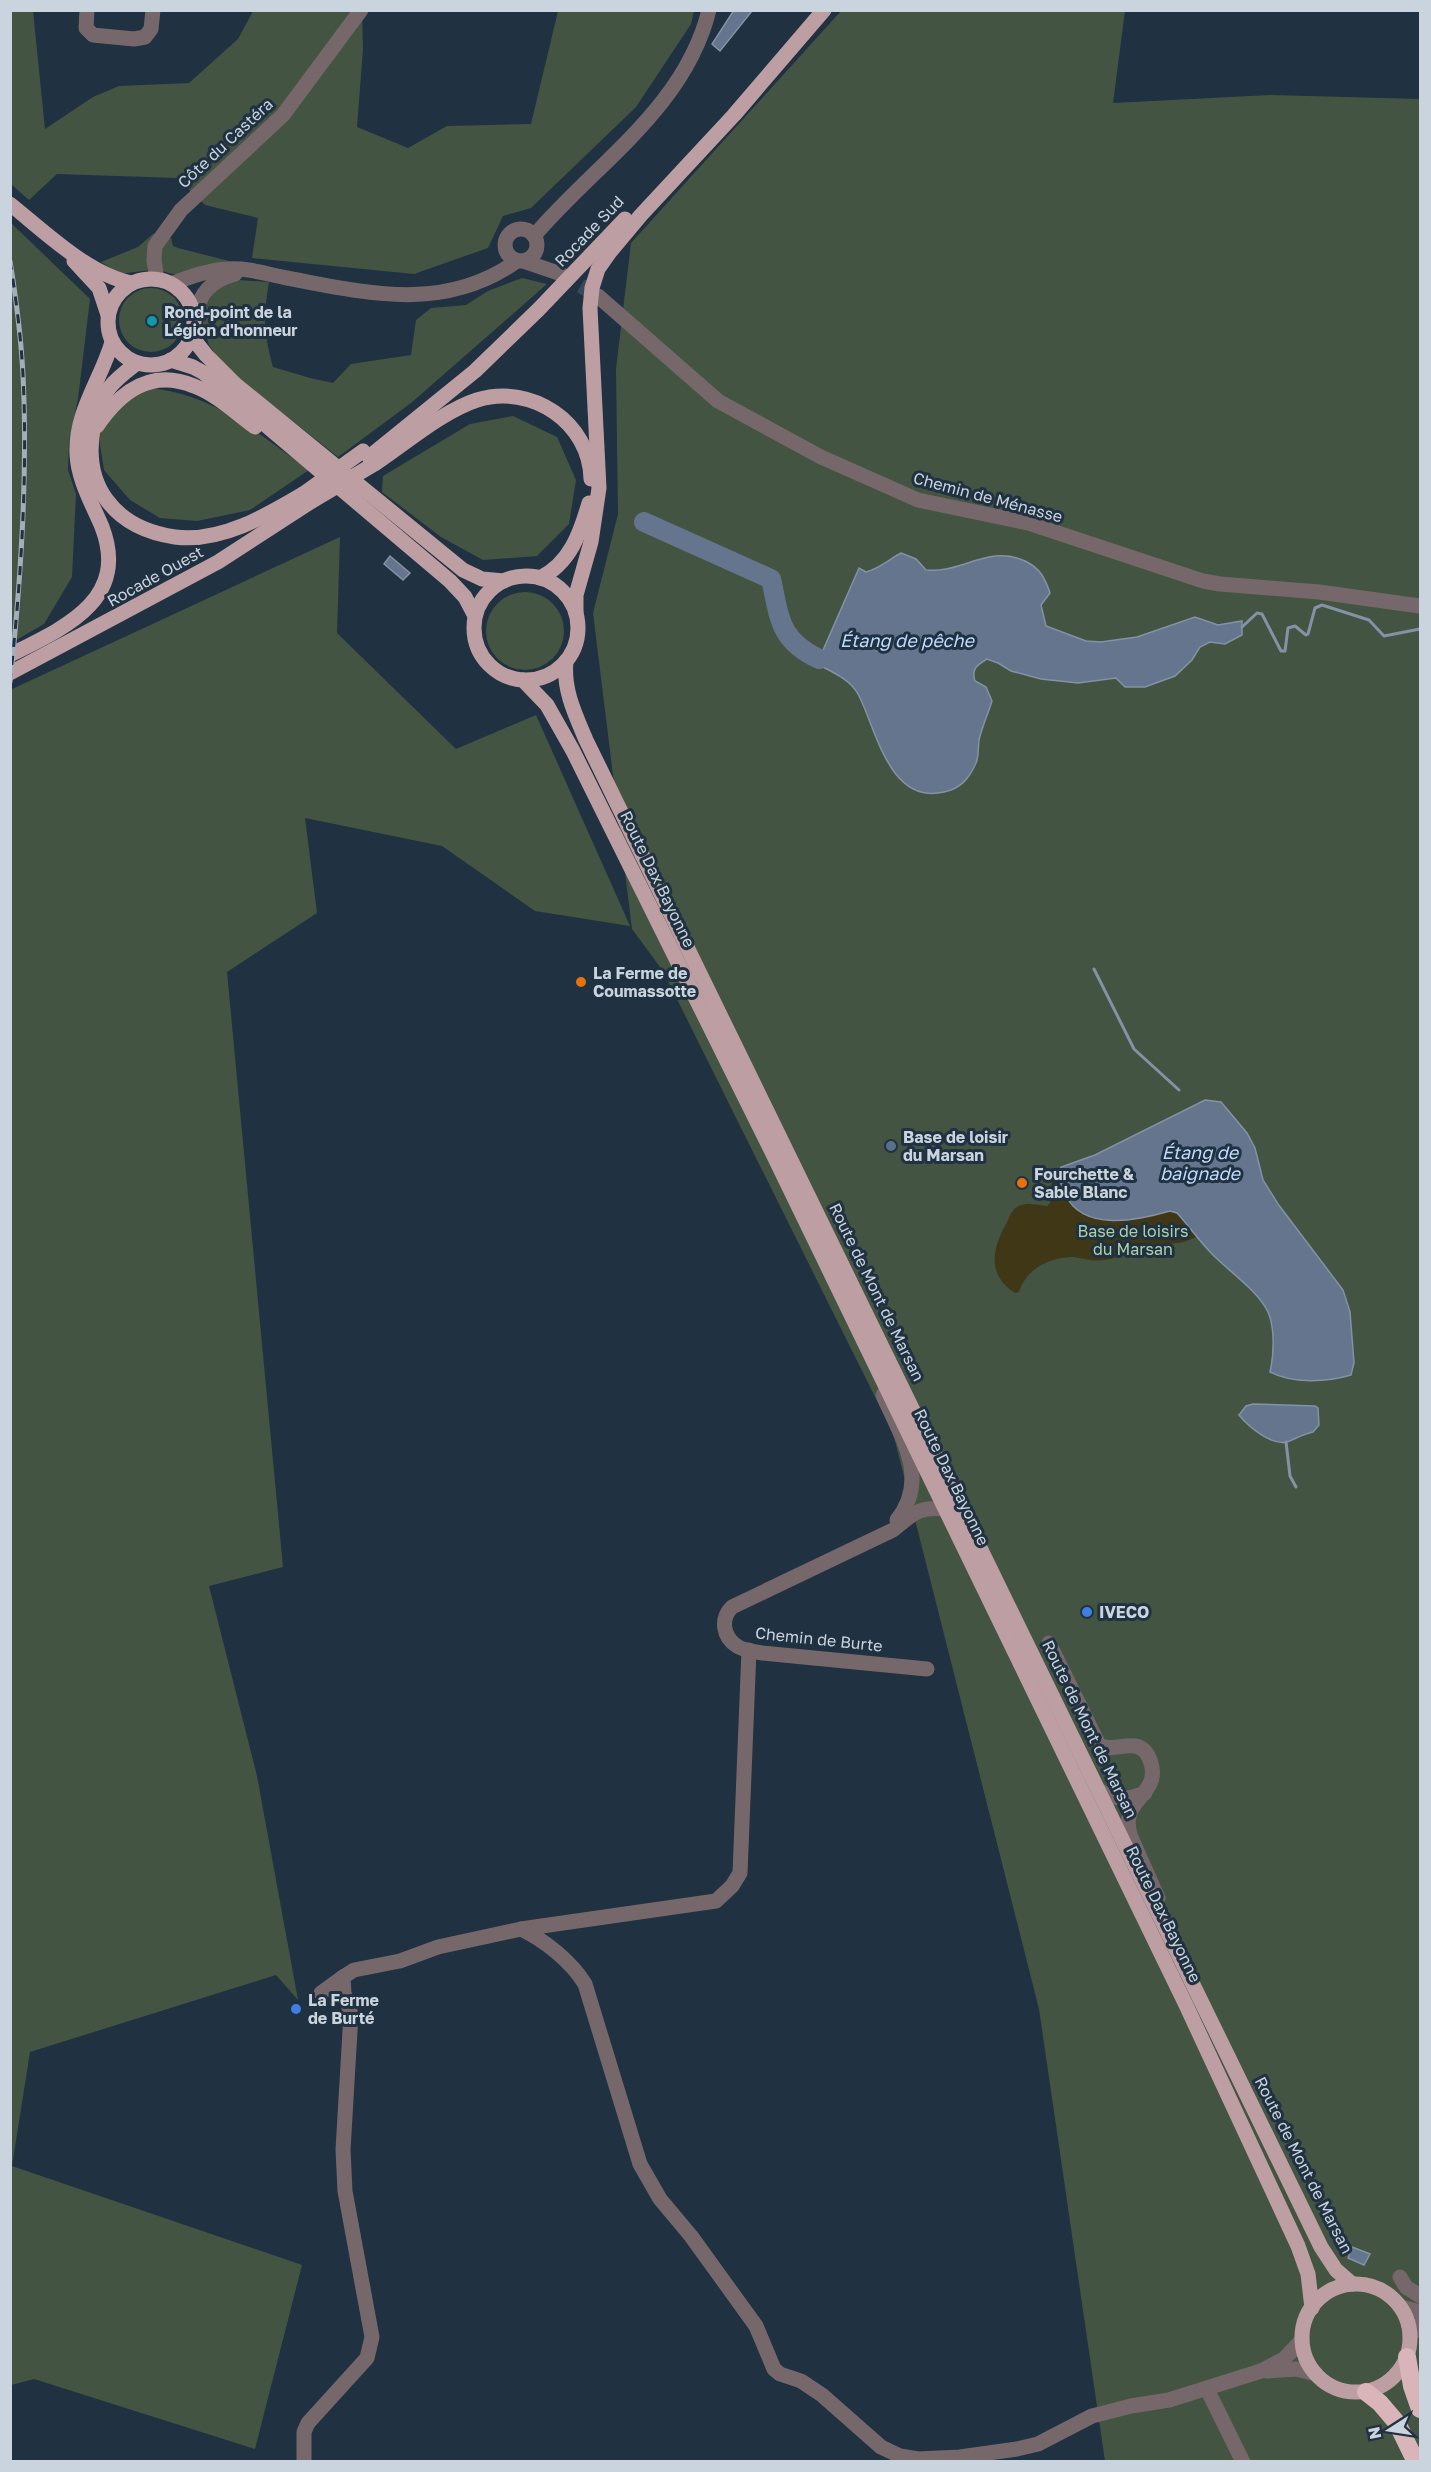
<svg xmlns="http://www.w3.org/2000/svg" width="1431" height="2472" font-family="'Golos Text',sans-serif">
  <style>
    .green { fill: #445442 }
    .sand { fill: #3f3716 }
    .water { fill: #65758d; stroke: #8392a5; stroke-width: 1.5 }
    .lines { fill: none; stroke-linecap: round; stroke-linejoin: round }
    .stream { stroke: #8392a5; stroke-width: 3 }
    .river { stroke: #65758d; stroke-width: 20 }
    .minor-tunnel { stroke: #3a4959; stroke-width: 15; stroke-dasharray: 15 8; stroke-linecap: butt }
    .minor { stroke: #76686a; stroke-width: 15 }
    .major { stroke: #bd9fa3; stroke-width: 15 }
    .highway { stroke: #d9b5ba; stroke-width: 18 }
    .rail-casing { stroke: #a2aeba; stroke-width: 5 }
    .rail { stroke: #203141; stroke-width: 3; stroke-dasharray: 9; stroke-linecap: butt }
    .major-bridge { stroke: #bd9fa3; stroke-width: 15 }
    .culture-dot { fill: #0f9aa8; stroke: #203141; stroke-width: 2 }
    .food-dot { fill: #e8710a; stroke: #203141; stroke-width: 2 }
    .service-dot { fill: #5c6f8a; stroke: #203141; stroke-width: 2 }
    .shop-dot { fill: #3f7fe0; stroke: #203141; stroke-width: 2 }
    .labels { text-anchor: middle; stroke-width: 6; stroke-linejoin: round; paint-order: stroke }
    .street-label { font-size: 16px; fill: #cad4de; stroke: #203141 }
    .poi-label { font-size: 16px; font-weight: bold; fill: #cad4de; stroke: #203141; text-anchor: start }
    .park-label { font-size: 16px; fill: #acd1a6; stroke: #203141 }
    .water-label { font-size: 18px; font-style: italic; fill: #c0d9fe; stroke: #203141 }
  </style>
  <rect width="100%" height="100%" fill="#203141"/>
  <!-- green -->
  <g class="green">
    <path d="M10,11H33L45,129L93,97L119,86L189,83L238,39L253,11H362L363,49L357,127L408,148L447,126L531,124L558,11H694L691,24L636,107L531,208L503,216L488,248L414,274L252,258L258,218L205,205L177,178L57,174L29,200L11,184Z"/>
    <path d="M841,11H1125L1113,103L1270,95L1420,99V2461H1105L1039,2009L893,1433L663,971L632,929L593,613L618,514L616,369L631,243Z"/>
    <path d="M10,222L90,299L78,399L69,441L68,470L76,494L72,577L44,624L11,643Z"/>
    <path d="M154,233L150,270L119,274L101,262L138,247Z"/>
    <path d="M164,238H171L173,246L178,248L229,261L230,266C209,270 183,280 163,271L157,253Z"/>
    <path d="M522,278L547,284L411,403L338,457L224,367L209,345L203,326L204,306L217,289L238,280L269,282C263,315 264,335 273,367L310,378L333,383L351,364L411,355L416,320L431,308L466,305L488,291Z"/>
    <circle cx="151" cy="320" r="32"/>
    <path d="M147,388C211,392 259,434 309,470L250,510L197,521L160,518L130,500L104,470L98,432L112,401Z"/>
    <path d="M513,416L557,437L576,480L569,524L537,556L483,560L441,537L382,492L383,476L470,424Z"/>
    <path d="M340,537L337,633L456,749L536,715L630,926L535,911L442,846L305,818L317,913L227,972L283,1567L209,1586L257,1776L298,2000L276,1975L30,2052L12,2166L302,2265L255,2449L34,2379L11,2385L10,690Z"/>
    <circle cx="525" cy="631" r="39"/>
  </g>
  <!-- sand -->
  <path class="sand" d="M1056,1170L1059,1172C1061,1181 1062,1191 1068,1199C1089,1230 1140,1220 1170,1211L1177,1212L1196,1237C1175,1248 1168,1240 1148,1246C1133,1250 1120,1258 1104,1260C1091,1262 1084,1258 1073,1257C1049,1257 1026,1269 1019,1292L1015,1293C987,1275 992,1249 1006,1224C1010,1217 1011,1209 1019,1206C1028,1202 1038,1205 1047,1206L1050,1203V1188Z"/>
  <!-- water -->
  <g class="water">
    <path d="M734,10L752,11L720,51L712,44Z"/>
    <path d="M901,553L916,559L926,570C961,574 989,544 1025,561C1040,568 1045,578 1050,593L1041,605L1046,626L1086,641L1101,642L1137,637L1195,617L1218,625L1242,621V635L1225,644L1210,642L1200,647L1192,660L1175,676L1145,687H1125L1116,678L1078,683L1041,679L1011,671L998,663L987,659C977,665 971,669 975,681L986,687L992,701C988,714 982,727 979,740C978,747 979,756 976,763C969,779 960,789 944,792C888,805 876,727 858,694C850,679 830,671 817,664L859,568L866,572C880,568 888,560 901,553Z"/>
    <path d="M390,556L410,573L403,580L384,564Z"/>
    <path d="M1205,1100L1221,1102L1247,1133L1255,1148L1263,1180L1278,1204L1343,1290L1350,1312L1354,1363L1351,1375C1328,1382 1292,1384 1270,1372C1274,1355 1275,1328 1268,1312C1258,1291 1229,1271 1213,1255C1200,1242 1189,1226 1177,1213L1170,1211C1139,1220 1083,1233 1065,1194C1061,1186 1058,1175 1061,1167L1095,1155Z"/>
    <path d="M1253,1404L1315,1406L1318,1408L1319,1425L1313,1432C1303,1434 1295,1439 1287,1442C1271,1446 1248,1426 1239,1415L1246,1406Z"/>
    <path d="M1352,2247L1370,2254L1364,2265L1348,2258Z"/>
  </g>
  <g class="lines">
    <!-- stream -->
    <g class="stream">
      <path d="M1242,627L1257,613L1262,614L1281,651H1285L1288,628L1295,626L1306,635L1308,634L1315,608L1322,605L1369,620L1384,636L1420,629"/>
      <path d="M1094,969L1134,1049L1179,1090"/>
      <path d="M1286,1442L1290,1476L1296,1487"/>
    </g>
    <!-- river -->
    <path class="river" d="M644,522L771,579C780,619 779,640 819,659"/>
    <!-- minor-tunnel -->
    <path class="minor-tunnel" d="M561,274L598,296"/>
    <!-- minor -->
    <g class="minor">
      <path d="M87,10L86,28L93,35L134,39L145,37L151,29L153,10"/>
      <circle cx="521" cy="245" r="16"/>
      <path d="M534,236C595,164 685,108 709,10"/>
      <path d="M523,261L561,274"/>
      <path d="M157,279L154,260L155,246L181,210L283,115L361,10"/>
      <path d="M171,284C190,277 208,270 228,269C247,267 269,275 287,278C367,293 444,313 517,261"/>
      <path d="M598,296L718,401L821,457L918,500L1028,523L1203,581L1220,584L1319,592L1420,606"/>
      <path d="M194,318C200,293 210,281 235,274"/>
      <path d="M883,1395C901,1437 930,1478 897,1520"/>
      <path d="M1049,1643L1099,1745C1116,1755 1141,1731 1151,1763C1159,1790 1132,1797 1129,1817C1127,1823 1129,1829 1130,1835L1158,1898"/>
      <path d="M927,1669L762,1653C754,1651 744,1651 737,1646C723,1637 720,1619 732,1607L893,1530C913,1514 918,1506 946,1509"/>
      <path d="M1098,1790C1116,1800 1126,1801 1145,1793"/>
      <path d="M521,1929C544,1940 571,1961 585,1984L640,2164L660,2199L691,2236L756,2326L774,2369L780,2374L801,2381L822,2395L881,2447L900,2456L918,2459L960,2457L1017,2449L1038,2444L1092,2416L1131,2406L1169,2400L1261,2371L1284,2359L1302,2340"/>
      <path d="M321,1993L343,1977"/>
      <path d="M1400,2277L1406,2287L1420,2296"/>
      <path d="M1401,2307L1420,2312"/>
      <path d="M1410,2336L1420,2324"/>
      <path d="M1267,2371L1296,2369L1316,2374"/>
      <path d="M1207,2389L1243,2462"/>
      <path d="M304,2462V2432L308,2423L367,2358L372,2337L345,2191L343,2150L351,2014L344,1993L343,1977L354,1970L400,1961L438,1947L521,1929L716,1901L732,1886L740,1873L749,1650"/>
    </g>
    <!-- major -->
    <g class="major">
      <path d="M10,204C45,232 89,275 132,283"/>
      <path d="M74,261L99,288L108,315"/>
      <circle cx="151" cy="322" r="43"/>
      <path d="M191,336L206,355L235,384L463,570L482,579L504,581"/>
      <path d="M171,360L193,367L204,373L450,581L465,597L475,616"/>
      <path d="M137,363C128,370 117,378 110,387C100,398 97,410 94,424C81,485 114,528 175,537C220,543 266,516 303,494"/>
      <path d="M97,426C120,392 151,368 194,386C216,394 236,413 255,427"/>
      <path d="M369,457L475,371L539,309L625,219"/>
      <path d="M376,463C406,443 443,411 477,400C532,383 590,423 591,479"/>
      <circle cx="526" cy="628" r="52"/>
      <path d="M540,578C570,563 580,534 589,503"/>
      <path d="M576,613V595L591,542L599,488L590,308L592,288L598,269L610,252L641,215L734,115L824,10"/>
      <path d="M10,655C64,628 130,600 102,527C92,503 78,480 77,454C75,412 101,380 112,342"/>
      <path d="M566,661C563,690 575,714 586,740L1321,2247L1336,2270L1352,2284"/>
      <path d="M10,673L218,562L312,501"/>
      <path d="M523,680L547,705L573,751L771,1150L1186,2005L1298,2246L1308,2274L1312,2308"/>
      <circle cx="1356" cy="2338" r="54"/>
    </g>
    <!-- highway -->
    <g class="highway">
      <path d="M1407,2357L1412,2386L1420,2409"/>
      <path d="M1366,2392L1380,2403L1397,2423L1416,2462"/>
    </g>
    <!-- rail casing -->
    <g class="rail-casing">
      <path id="rail" d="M10,261C16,298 21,337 23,375C28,476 21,580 10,682"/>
    </g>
    <!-- rail -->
    <use href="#rail" class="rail"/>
    <!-- major-bridge -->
    <g class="major-bridge">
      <path d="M303,494L363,451"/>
      <path d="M312,501L376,463"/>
    </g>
  </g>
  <!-- markers -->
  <circle class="culture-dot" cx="152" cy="321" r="6"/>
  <g class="food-dot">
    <circle cx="581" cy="982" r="6"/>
    <circle cx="1022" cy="1183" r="6"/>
  </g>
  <circle class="service-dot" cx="891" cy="1146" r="6"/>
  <g class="shop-dot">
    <circle cx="1087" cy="1612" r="6"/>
    <circle cx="296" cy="2009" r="6"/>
  </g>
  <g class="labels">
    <!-- street labels -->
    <g class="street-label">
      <text transform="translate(225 143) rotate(-43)" y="6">Côte du Castéra</text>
      <text transform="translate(589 231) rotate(-46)" y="6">Rocade Sud</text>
      <text transform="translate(988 497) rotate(15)" y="6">Chemin de Ménasse</text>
      <text transform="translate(155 576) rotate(-29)" y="6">Rocade Ouest</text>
      <text transform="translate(658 879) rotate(64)" y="6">Route Dax Bayonne</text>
      <text transform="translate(877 1292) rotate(64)" y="6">Route de Mont de Marsan</text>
      <text transform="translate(952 1477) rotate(64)" y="6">Route Dax Bayonne</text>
      <text transform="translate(819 1639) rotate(6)" y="6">Chemin de Burte</text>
      <text transform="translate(1090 1729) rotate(64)" y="6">Route de Mont de Marsan</text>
      <text transform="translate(1164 1914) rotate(64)" y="6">Route Dax Bayonne</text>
      <text transform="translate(1304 2165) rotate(63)" y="6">Route de Mont de Marsan</text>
    </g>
    <!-- poi labels -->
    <g class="poi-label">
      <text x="164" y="318">Rond-point de la<tspan x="164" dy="18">Légion d'honneur</tspan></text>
      <text x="593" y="979">La Ferme de<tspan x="593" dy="18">Coumassotte</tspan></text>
      <text x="903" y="1143">Base de loisir<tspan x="903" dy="18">du Marsan</tspan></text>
      <text x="1034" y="1180">Fourchette &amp;<tspan x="1034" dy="18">Sable Blanc</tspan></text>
      <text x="1099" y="1618">IVECO</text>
      <text x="308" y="2006">La Ferme<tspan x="308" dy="18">de Burté</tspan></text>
    </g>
    <!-- park labels -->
    <g class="park-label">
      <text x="1133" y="1237">Base de loisirs<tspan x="1133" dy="18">du Marsan</tspan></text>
    </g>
    <!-- water labels -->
    <g class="water-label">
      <text x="907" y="647">Étang de pêche</text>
      <text x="1200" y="1159">Étang de<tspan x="1200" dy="21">baignade</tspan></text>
    </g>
  </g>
  <!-- border -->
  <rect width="1431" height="2472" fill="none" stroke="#cad4de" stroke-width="24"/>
  <!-- north arrow -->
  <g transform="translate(1389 2430) rotate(258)" stroke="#203141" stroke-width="4.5" paint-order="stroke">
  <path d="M0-4.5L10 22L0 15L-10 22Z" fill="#cad4de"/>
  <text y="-9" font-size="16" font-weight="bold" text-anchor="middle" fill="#cad4de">N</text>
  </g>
</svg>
